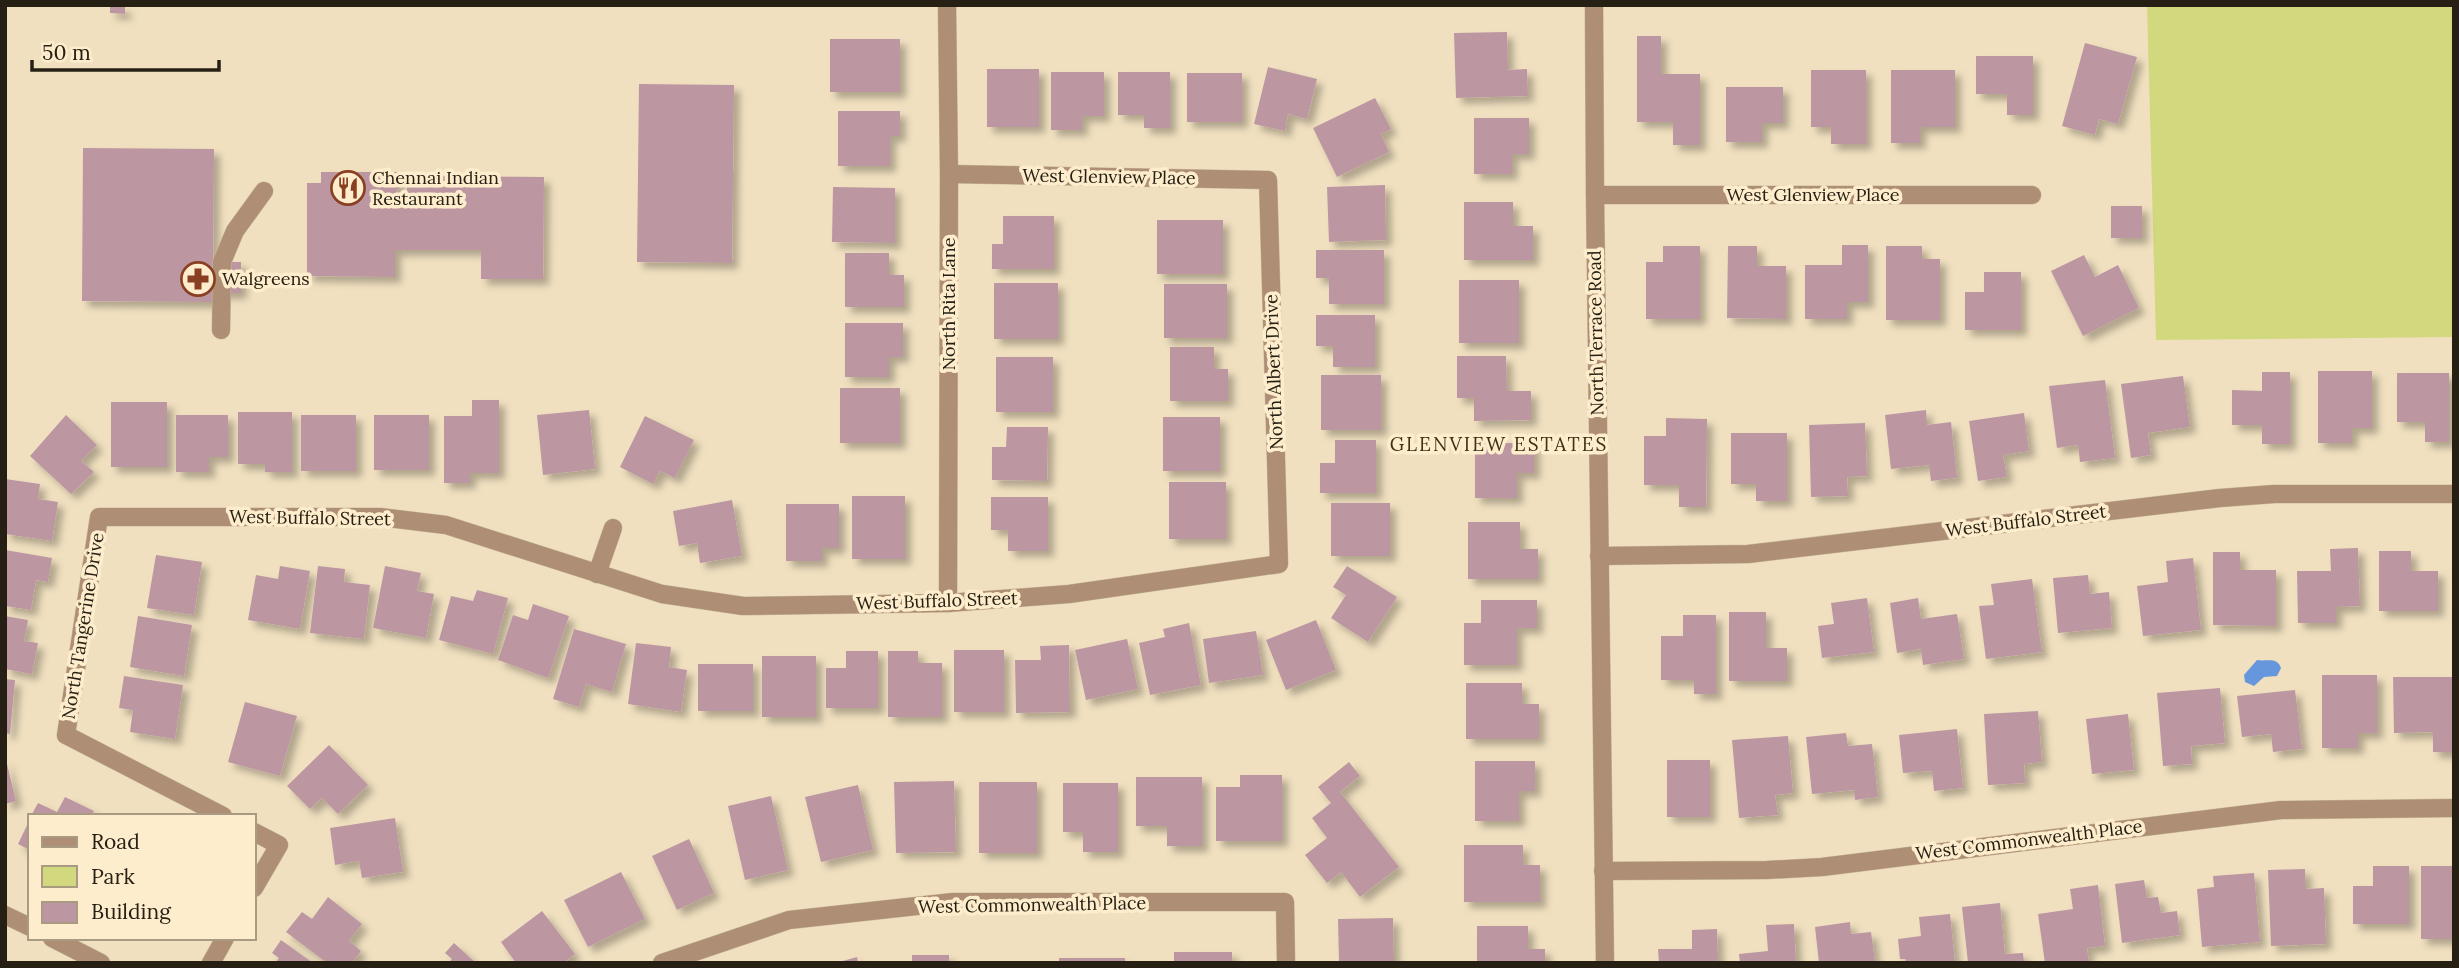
<svg xmlns="http://www.w3.org/2000/svg" width="2459" height="968" font-family="Lora,serif">
  <style>
    .green { fill: #d2d87d }
    .water { fill: #6697dc }
    .building { fill: #bc97a2; filter: url(#shadow) }
    .lines { fill: none; stroke-linecap: round; stroke-linejoin: round }
    .minor-casing { stroke: #ccbda0; stroke-width: 19 }
    .minor { stroke: #ae8f75; stroke-width: 18 }
    .labels { text-anchor: middle; stroke-width: 7; stroke-linejoin: round; paint-order: stroke }
    .street-label { font-size: 18px; fill: #262014; stroke: #feedcc }
    .poi-label { font-size: 18px; fill: #262014; stroke: #feedcc; text-anchor: start }
    .neighbourhood-label { font-size: 19px; letter-spacing: 2px; fill: #3e3116; stroke: #feedcc }
  </style>
  <defs>
    <filter id="shadow"><feDropShadow dx="6" dy="6" stdDeviation="3.5" flood-color="#0004"/></filter>
  </defs>
  <rect width="100%" height="100%" fill="#f0e0bf"/>
  <!-- green -->
  <path class="green" d="M2147,5H2454V337L2156,340Z"/>
  <!-- water -->
  <path class="water" d="M2257,660C2267,662 2277,656 2281,668L2277,676L2264,677L2254,686L2245,682L2244,675Z"/>
  <!-- building -->
  <g class="building">
    <path d="M110,6L125,7V14L110,13Z"/>
    <path d="M1507,32L1508,70L1527,69L1528,96L1456,98L1454,33Z"/>
    <path d="M1637,36H1661V74H1700V145H1673V122H1637Z"/>
    <rect x="830" y="39" width="70" height="53"/>
    <path d="M2085,43L2137,57L2118,124L2099,119L2095,135L2062,126Z"/>
    <path d="M1976,56H2033V115H2007V94H1976Z"/>
    <path d="M1268,67L1317,79L1307,119L1288,114L1285,131L1254,124Z"/>
    <rect x="987" y="69" width="52" height="58"/>
    <path d="M1811,70H1866V144H1831V127H1811Z"/>
    <path d="M1891,70H1955V127H1920V143H1891Z"/>
    <path d="M1051,72H1104V116H1082V130H1051Z"/>
    <path d="M1118,72H1170V128H1144V115H1118Z"/>
    <rect x="1187" y="73" width="55" height="49"/>
    <path d="M639,84L734,85L732,263L637,262Z"/>
    <path d="M1726,87H1783V123H1762V142H1726Z"/>
    <path d="M1375,98L1391,129L1381,134L1389,152L1337,177L1313,128Z"/>
    <path d="M838,111H900V136H890V166H838Z"/>
    <path d="M1474,118H1529V154H1512V174H1474Z"/>
    <path d="M83,148L214,149L213,262H241V293H213V302L82,301Z"/>
    <path d="M321,172H398L397,206H407V176L544,177L543,279H481V250H395V277L307,276V183H321Z"/>
    <path d="M1385,185L1386,240L1329,242L1327,187Z"/>
    <path d="M833,187L895,188V243L832,242Z"/>
    <path d="M1464,202H1513V226H1533V260H1464Z"/>
    <rect x="2111" y="206" width="31" height="32"/>
    <path d="M1003,216H1054V269H992V244H1003Z"/>
    <rect x="1157" y="220" width="66" height="54"/>
    <path d="M1842,245H1868V302H1847V319H1805V265H1842Z"/>
    <path d="M1663,246H1700V319H1646V262H1663Z"/>
    <path d="M1728,246H1757V266H1786V319L1727,318Z"/>
    <path d="M1886,246H1922V259H1940V320H1886Z"/>
    <path d="M1316,250H1384V304H1329V278H1316Z"/>
    <path d="M845,253H889V275H904V307H845Z"/>
    <path d="M2084,255L2095,277L2118,265L2139,308L2083,336L2051,271Z"/>
    <path d="M1984,272H2021V330H1965V292H1984Z"/>
    <rect x="1459" y="280" width="60" height="63"/>
    <rect x="994" y="283" width="64" height="56"/>
    <rect x="1164" y="284" width="63" height="54"/>
    <path d="M1316,315H1375V367H1333V346H1316Z"/>
    <path d="M845,323H903V357H889V377H845Z"/>
    <path d="M1170,347H1214V369H1228V401H1170Z"/>
    <path d="M1457,356H1506L1507,391H1531V420L1474,421V398H1457Z"/>
    <rect x="996" y="357" width="57" height="55"/>
    <path d="M2318,371H2372V428H2352V443H2318Z"/>
    <path d="M2262,372H2290V444H2262V425H2232V390L2262,391Z"/>
    <path d="M2397,373H2449V442H2425V422H2397Z"/>
    <rect x="1321" y="375" width="60" height="55"/>
    <path d="M2183,376L2190,427L2148,433L2151,455L2131,458L2121,384Z"/>
    <path d="M2105,380L2115,458L2080,462L2078,445L2057,448L2049,386Z"/>
    <rect x="840" y="388" width="60" height="55"/>
    <path d="M472,400H499V473H470V483H444V416H472Z"/>
    <rect x="111" y="402" width="56" height="65"/>
    <path d="M589,410L595,469L543,475L537,415Z"/>
    <path d="M1926,410L1927,425L1951,422L1957,478L1931,481L1929,465L1891,469L1885,415Z"/>
    <path d="M238,412H292V472H265V464H238Z"/>
    <path d="M2024,413L2029,451L2003,455L2007,477L1978,481L1969,421Z"/>
    <path d="M66,415L97,445L81,461L94,472L71,494L30,456Z"/>
    <path d="M176,415H228V457H209V472H176Z"/>
    <rect x="301" y="415" width="55" height="56"/>
    <rect x="374" y="415" width="55" height="55"/>
    <path d="M645,416L694,440L675,478L660,471L653,484L620,467Z"/>
    <rect x="1163" y="417" width="57" height="54"/>
    <path d="M1666,418L1707,419L1706,507H1679V485H1644V436H1666Z"/>
    <path d="M1865,423L1867,476L1847,477L1848,496L1811,497L1809,425Z"/>
    <path d="M1007,427H1048L1047,481L992,480V447H1006Z"/>
    <path d="M1731,433H1787V501H1756V484H1731Z"/>
    <path d="M1335,440H1376V493H1320V463H1335Z"/>
    <path d="M1475,443H1534V473H1517V498H1475Z"/>
    <path d="M5,479L40,484L38,499L58,502L52,541L5,534Z"/>
    <rect x="1169" y="482" width="57" height="57"/>
    <rect x="852" y="496" width="53" height="63"/>
    <path d="M991,497H1048V551H1008V530H991Z"/>
    <path d="M732,500L742,556L700,563L697,543L679,546L673,511Z"/>
    <rect x="1331" y="503" width="59" height="53"/>
    <path d="M786,504H839V548H822V561H786Z"/>
    <path d="M1468,522H1520V549H1538V579H1468Z"/>
    <path d="M2358,548L2360,606L2336,607V623H2298L2297,571H2331L2330,549Z"/>
    <path d="M5,550L52,558L48,582L36,580L31,610L5,606Z"/>
    <path d="M2379,551H2411V571H2438V611H2379Z"/>
    <path d="M2213,552H2240V570H2276V626L2213,625Z"/>
    <path d="M156,555L202,562L194,615L147,608Z"/>
    <path d="M2193,558L2201,630L2143,636L2137,586L2168,582L2166,561Z"/>
    <path d="M280,566L310,571L300,629L248,620L256,575L278,579Z"/>
    <path d="M318,566L345,569L344,582L370,585L364,639L310,633Z"/>
    <path d="M385,566L421,573L417,591L434,594L426,638L373,628Z"/>
    <path d="M1347,566L1397,597L1368,642L1331,618L1346,595L1333,587Z"/>
    <path d="M2088,575L2090,594L2109,592L2112,628L2058,633L2053,578Z"/>
    <path d="M2032,579L2042,652L1986,659L1979,606L1994,605L1991,584Z"/>
    <path d="M477,590L508,598L493,654L439,640L451,596L473,601Z"/>
    <path d="M1867,598L1874,652L1822,658L1818,626L1834,624L1831,603Z"/>
    <path d="M1918,598L1921,619L1957,614L1964,659L1923,665L1921,649L1897,653L1890,603Z"/>
    <path d="M1481,600H1537V628H1517V665H1464V623H1481Z"/>
    <path d="M533,604L569,616L548,678L498,660L513,615L528,620Z"/>
    <path d="M1729,612H1766V648H1787V681H1729Z"/>
    <path d="M1683,615H1716V694H1694V680H1661V636H1683Z"/>
    <path d="M5,616L28,620L24,641L38,643L32,674L5,669Z"/>
    <path d="M138,616L192,625L184,676L130,667Z"/>
    <path d="M1316,620L1336,670L1286,690L1266,640Z"/>
    <path d="M1189,623L1201,685L1150,695L1139,643L1165,637L1163,629Z"/>
    <path d="M574,629L626,644L612,692L586,684L579,707L553,699Z"/>
    <path d="M1256,631L1263,675L1209,683L1203,639Z"/>
    <path d="M1127,639L1138,689L1086,700L1075,650Z"/>
    <path d="M636,643L671,647L669,667L687,670L681,712L628,704Z"/>
    <path d="M1069,645L1070,712L1016,713L1015,660H1041L1040,646Z"/>
    <rect x="954" y="650" width="50" height="62"/>
    <path d="M846,651H878V708H826V668H846Z"/>
    <path d="M888,651H918V663H942V717H888Z"/>
    <rect x="762" y="656" width="54" height="61"/>
    <rect x="698" y="664" width="55" height="47"/>
    <path d="M2322,675H2377V733H2358V748H2322Z"/>
    <path d="M124,676L183,685L175,739L130,732L133,710L119,708Z"/>
    <path d="M2393,677H2454V752H2433V732L2394,733Z"/>
    <path d="M5,679L15,680L10,734L5,733Z"/>
    <path d="M1466,683H1522V704H1539V739H1466Z"/>
    <path d="M2220,688L2225,743L2191,746L2192,764L2163,766L2157,693Z"/>
    <path d="M2295,690L2302,749L2273,752L2271,734L2242,737L2237,696Z"/>
    <path d="M245,702L297,716L280,776L228,762Z"/>
    <path d="M2038,711L2042,762L2024,764L2025,783L1988,785L1984,714Z"/>
    <path d="M2128,714L2134,770L2092,774L2086,719Z"/>
    <path d="M1957,729L1963,788L1934,791L1932,771L1903,773L1899,735Z"/>
    <path d="M1846,733L1848,746L1872,744L1878,797L1855,800L1854,790L1812,794L1806,737Z"/>
    <path d="M1788,736L1793,793L1775,795L1778,815L1739,818L1732,740Z"/>
    <path d="M329,745L368,785L338,814L322,798L310,809L287,786Z"/>
    <path d="M5,756L16,801L5,804Z"/>
    <rect x="1667" y="760" width="43" height="57"/>
    <path d="M1475,761H1535V791H1519V821H1475Z"/>
    <path d="M1349,762L1360,776L1340,792L1399,867L1360,897L1341,872L1327,883L1305,855L1327,838L1312,818L1331,803L1318,787Z"/>
    <path d="M1240,775H1282V841H1216V787H1240Z"/>
    <path d="M1136,777H1202V846H1167V826H1136Z"/>
    <path d="M954,781L956,852L896,853L894,782Z"/>
    <rect x="979" y="782" width="58" height="71"/>
    <path d="M1063,783H1118V852H1083V832H1063Z"/>
    <path d="M858,785L873,850L821,862L805,797Z"/>
    <path d="M771,796L788,870L745,880L728,806Z"/>
    <path d="M65,797L94,811L91,816H31L38,803L57,812Z"/>
    <path d="M395,818L403,872L362,878L359,861L335,865L330,828Z"/>
    <path d="M30,819V850L18,844Z"/>
    <path d="M689,839L714,893L677,910L652,856Z"/>
    <path d="M1464,845H1523V865H1540V902H1464Z"/>
    <path d="M2373,866H2409V924H2353V886H2373Z"/>
    <rect x="2421" y="866" width="33" height="73"/>
    <path d="M2305,869L2306,889L2324,888L2326,944L2271,946L2268,870Z"/>
    <path d="M621,872L645,919L588,947L564,900Z"/>
    <path d="M2254,873L2260,942L2202,947L2197,889L2214,887L2213,876Z"/>
    <path d="M2144,880L2147,898L2158,897L2161,913L2177,911L2180,935L2122,943L2115,884Z"/>
    <path d="M2098,885L2105,946L2087,948L2089,963H2045L2038,914L2073,909L2070,889Z"/>
    <path d="M328,897L362,924L349,941L361,951L352,963H327L286,932L302,912L312,919Z"/>
    <path d="M2000,903L2005,954L2023,953L2024,963H1968L1962,907Z"/>
    <path d="M542,911L575,954L564,963H516L501,942Z"/>
    <path d="M1950,914L1955,963H1906V959H1900L1898,939L1921,936L1919,917Z"/>
    <path d="M1393,918L1394,963H1339L1338,919Z"/>
    <path d="M1850,922L1851,934L1871,932L1875,963H1819L1815,927Z"/>
    <path d="M1794,924L1796,963H1740L1739,954L1768,951L1766,925Z"/>
    <path d="M1477,926H1528V949H1545V963H1477Z"/>
    <path d="M1717,929L1718,963H1659L1658,949H1692V930Z"/>
    <path d="M281,940L313,963H275L279,958L272,953Z"/>
    <path d="M454,943L476,963H449L452,959L445,953Z"/>
    <rect x="1174" y="952" width="58" height="11"/>
    <rect x="912" y="955" width="37" height="8"/>
    <path d="M857,957L858,963H839V962Z"/>
    <rect x="1059" y="958" width="66" height="5"/>
  </g>
  <g class="lines">
    <!-- minor casing -->
    <g class="minor-casing">
      <g id="minor">
        <path d="M947,5L949,174L948,603"/>
        <path d="M1594,5L1595,195L1605,963"/>
        <path d="M1595,195H2032"/>
        <path d="M221,330L222,262L235,231L264,191"/>
        <path d="M1599,556L1748,554L2220,498L2274,494H2454"/>
        <path d="M597,574L613,528"/>
        <path d="M223,816L66,735L99,517H380L446,525L662,594L743,606L948,603L1069,594L1279,564L1268,180L949,174"/>
        <path d="M254,832L279,845L254,888"/>
        <path d="M1603,871L1767,870L1822,867L2281,810L2454,808"/>
        <path d="M5,915L30,927"/>
        <path d="M52,938L101,963"/>
        <path d="M211,963L225,938"/>
        <path d="M662,963L789,920L953,902H1285L1286,963"/>
      </g>
    </g>
    <!-- minor -->
    <use href="#minor" class="minor"/>
  </g>
  <!-- icons -->
  <defs>
    <g id="restaurant-ring" transform="scale(1.75)"><circle r="9.5" fill="#feedcc" stroke="#883f22" stroke-width="1.5"/><path d="M-5-6h1v4h1v-4h1v4h1v-4h1v5L-1.5 .5V6h-2V.5L-5-1ZM5-6V6H3V1.5H1.5Q1.5-4 5-6Z" fill="#883f22"/></g>
    <g id="pharmacy-ring" transform="scale(1.75)"><circle r="9.5" fill="#feedcc" stroke="#883f22" stroke-width="1.5"/><path d="M-2-6h4v4h4v4h-4v4h-4v-4h-4v-4h4Z" fill="#883f22"/></g>
  </defs>
  <g fill-rule="evenodd">
    <use href="#restaurant-ring" x="348" y="188"/>
    <use href="#pharmacy-ring" x="198" y="279"/>
  </g>
  <g class="labels">
    <!-- street labels -->
    <g class="street-label">
      <text transform="translate(1109 177) rotate(1)" y="6">West Glenview Place</text>
      <text x="1813" y="201">West Glenview Place</text>
      <text transform="translate(949 304) rotate(-90)" y="6">North Rita Lane</text>
      <text transform="translate(1596 333) rotate(-91)" y="6">North Terrace Road</text>
      <text transform="translate(1274 372) rotate(-92)" y="6">North Albert Drive</text>
      <text transform="translate(310 518) rotate(1)" y="6">West Buffalo Street</text>
      <text transform="translate(2026 521) rotate(-7)" y="6">West Buffalo Street</text>
      <text transform="translate(937 601) rotate(-2)" y="6">West Buffalo Street</text>
      <text transform="translate(83 626) rotate(-81)" y="6">North Tangerine Drive</text>
      <text transform="translate(2029 840) rotate(-7)" y="6">West Commonwealth Place</text>
      <text transform="translate(1032 905) rotate(-1)" y="6">West Commonwealth Place</text>
    </g>
    <!-- poi labels -->
    <g class="poi-label">
      <text x="372" y="184">Chennai Indian<tspan x="372" dy="21">Restaurant</tspan></text>
      <text x="222" y="285">Walgreens</text>
    </g>
    <!-- neighbourhood labels -->
    <g class="neighbourhood-label">
      <text x="1499" y="451">GLENVIEW ESTATES</text>
    </g>
  </g>
  <!-- border -->
  <rect width="2459" height="968" fill="none" stroke="#262014" stroke-width="14"/>
  <!-- legend -->
  <rect x="28" y="814" width="228" height="126" fill="#feedcc" stroke="#a89b82" stroke-width="2"/>
  <rect x="42" y="837" width="35" height="10" fill="#ae8f75" stroke="#a89b82" stroke-width="2"/>
  <text x="91" y="849" font-size="21" fill="#262014">Road</text>
  <rect x="42" y="866" width="35" height="21" fill="#d2d87d" stroke="#a89b82" stroke-width="2"/>
  <text x="91" y="884" font-size="21" fill="#262014">Park</text>
  <rect x="42" y="902" width="35" height="21" fill="#bc97a2" stroke="#a89b82" stroke-width="2"/>
  <text x="91" y="919" font-size="21" fill="#262014">Building</text>
  <!-- scale -->
  <path d="M32 60v10h187v-10" fill="none" stroke="#262014" stroke-width="3.5"/>
  <text x="42" y="60" font-size="21" fill="#262014" stroke="#feedcc" stroke-width="5" paint-order="stroke">50 m</text>
</svg>
